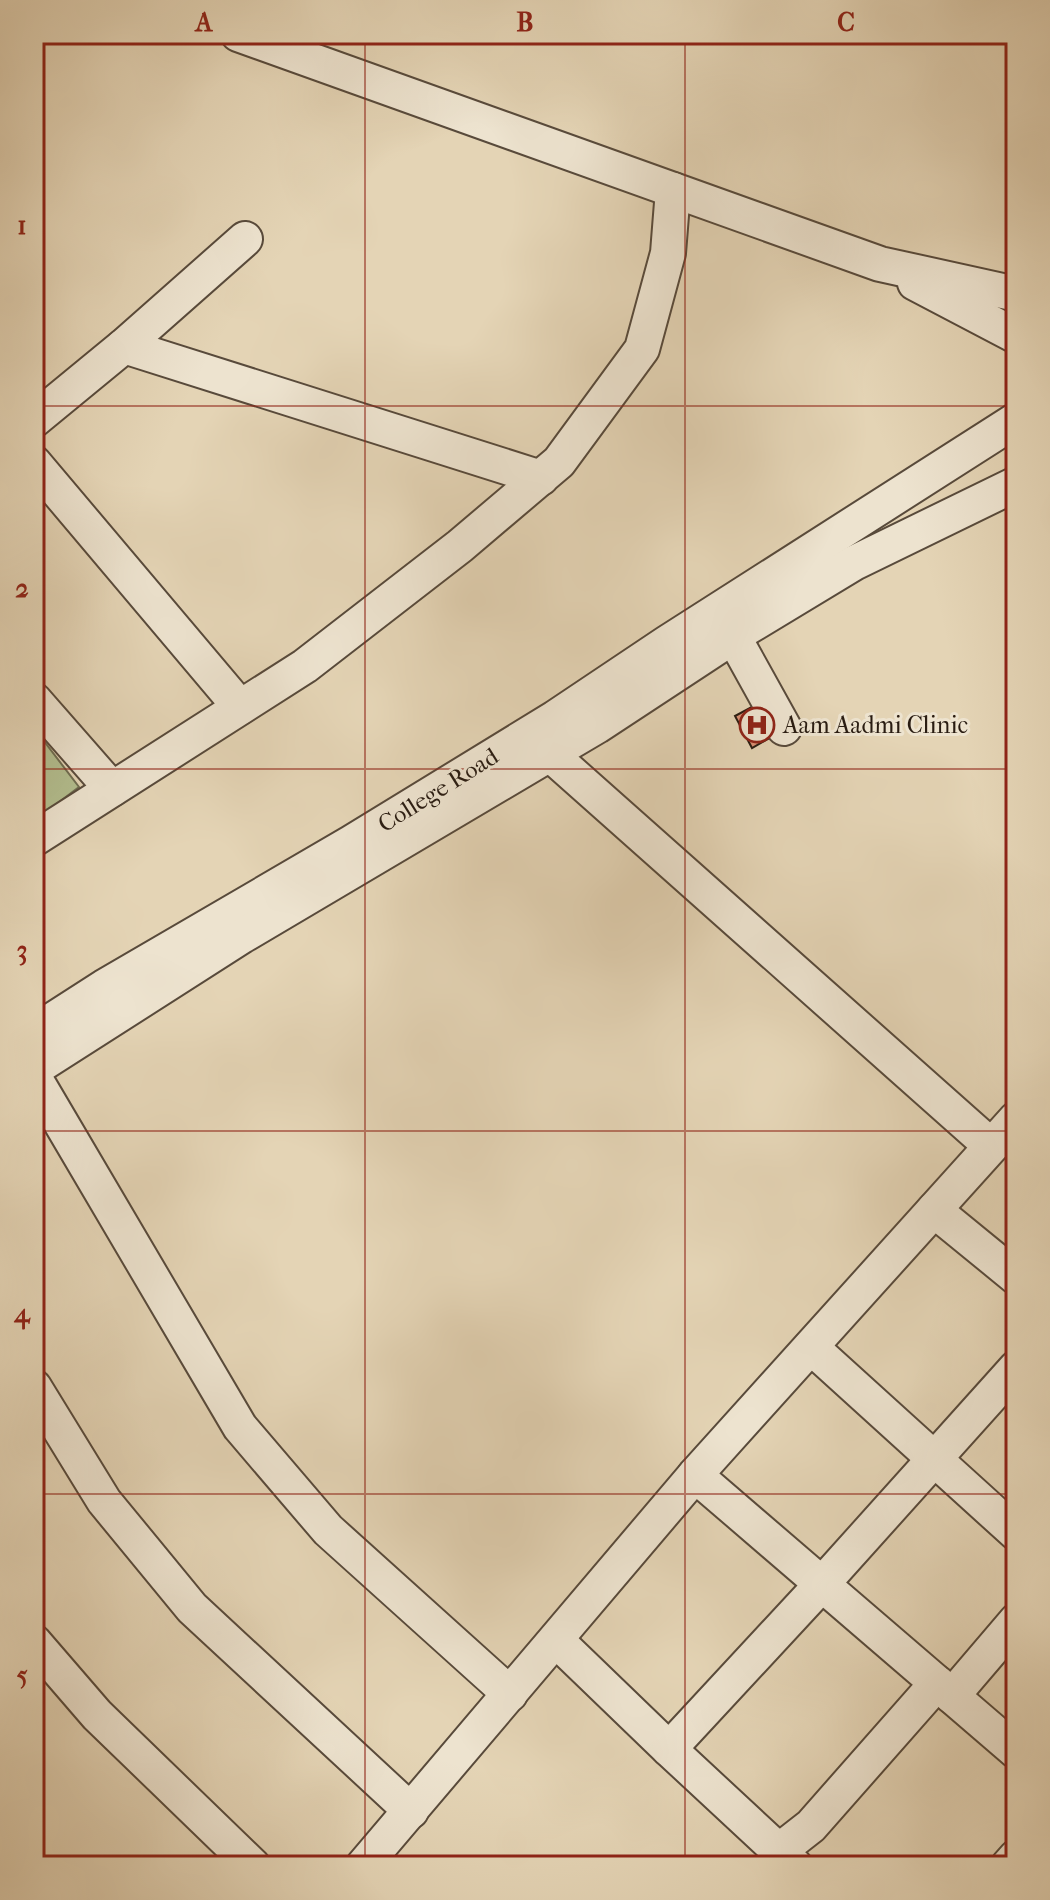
<svg xmlns="http://www.w3.org/2000/svg" width="1050" height="1900" font-family="'IM FELL French Canon',serif">
  <style>
    .green { fill: #b2bd8e; stroke: #6e6c50; stroke-width: 2 }
    .building { fill: #db9074; stroke: #291c12; stroke-width: 2 }
    .lines { fill: none; stroke-linecap: round; stroke-linejoin: round }
    .minor-casing { stroke: #584a3b; stroke-width: 38 }
    .minor { stroke: #ede3cf; stroke-width: 34 }
    .grid { fill: none; stroke: #8f2418; stroke-width: 2; stroke-opacity: 0.55 }
    .labels { text-anchor: middle; stroke-width: 6; stroke-linejoin: round; paint-order: stroke }
    .poi-label { font-size: 24px; fill: #291c12; stroke: #ede3cf; text-anchor: start }
    .street-label { font-size: 24px; fill: #291c12; stroke: #ede3cf }
    .neatline { fill: none; stroke: #8f2418; stroke-width: 3 }
    .grid-label { font-size: 26px; text-anchor: middle; font-weight: bold; fill: #8f2418 }
  </style>
  <rect width="100%" height="100%" fill="#e4d4b5"/>
  <filter id="stains"><feTurbulence type="fractalNoise" baseFrequency=".0025" numOctaves="4"/><feColorMatrix values="0 0 0 0 .2 0 0 0 0 .09 0 0 0 0 .02 0 0 0 .5 -.17"/></filter>
  <radialGradient id="worn" r=".72"><stop offset=".6" stop-color="#630" stop-opacity="0"/><stop offset="1" stop-color="#630" stop-opacity=".3"/></radialGradient>
  <!-- green -->
  <path class="green" d="M34,728L79,787L34,821Z"/>
  <!-- building -->
  <path class="building" d="M761,702L778,733L752,748L735,716Z"/>
  <g class="lines">
    <!-- minor casing -->
    <g class="minor-casing">
      <g id="minor">
        <path d="M238,34L880,264L1016,294"/>
        <path d="M915,283L1016,336"/>
        <path d="M124,346L541,478"/>
        <path d="M34,420L124,346L245,239"/>
        <path d="M34,463L240,707"/>
        <path d="M733,636L784,728"/>
        <path d="M34,700L112,789"/>
        <path d="M550,754L991,1146"/>
        <path d="M34,839L305,666L460,546L559,462L642,349L668,253L673,190"/>
        <path d="M34,1032L104,987L351,843L555,718L667,643L1016,420"/>
        <path d="M34,1069L242,936L597,726L743,630L854,563L1016,484"/>
        <path d="M34,1077L240,1427L328,1530L510,1694"/>
        <path d="M934,1210L1016,1277"/>
        <path d="M811,1347L1016,1533"/>
        <path d="M34,1387L104,1501L192,1608L411,1811"/>
        <path d="M695,1475L1016,1751"/>
        <path d="M556,1640L669,1749L795,1866"/>
        <path d="M34,1642L97,1715L253,1866"/>
        <path d="M952,1696L1016,1621"/>
        <path d="M669,1749L822,1584L1016,1368"/>
        <path d="M779,1851L811,1826L937,1683"/>
        <path d="M363,1866L695,1475L1016,1119"/>
        <path d="M1008,1866L1016,1857"/>
      </g>
    </g>
    <!-- minor -->
    <use href="#minor" class="minor"/>
  </g>
  <!-- grid -->
  <path class="grid" d="M365,34V1866M685,34V1866M34,406H1016M34,769H1016M34,1131H1016M34,1494H1016"/>
  <!-- icons -->
  <defs>
    <g id="hospital-ring" transform="scale(1.8)"><circle r="9.5" fill="#ede3cf" stroke="#8f2418" stroke-width="1.5"/><path d="M-5-5h3v3.5h4V-5h3V5h-3V1.5h-4V5h-3Z" fill="#8f2418"/></g>
  </defs>
  <g fill-rule="evenodd">
    <use href="#hospital-ring" x="757" y="725"/>
  </g>
  <g class="labels">
    <!-- poi labels -->
    <g class="poi-label">
      <text x="783" y="733">Aam Aadmi Clinic</text>
    </g>
    <!-- street labels -->
    <g class="street-label">
      <text transform="translate(438 790) rotate(-32)" y="8">College Road</text>
    </g>
  </g>
  <!-- margin -->
  <rect width="1050" height="1900" fill="none" stroke="#e4d4b5" stroke-width="88"/>
  <rect x="44" y="44" width="962" height="1812" class="neatline"/>
  <g class="grid-label">
    <text x="204" y="31">A</text>
    <text x="525" y="31">B</text>
    <text x="846" y="31">C</text>
    <text x="22" y="234">1</text>
    <text x="22" y="597">2</text>
    <text x="22" y="959">3</text>
    <text x="22" y="1322">4</text>
    <text x="22" y="1684">5</text>
  </g>
  <rect width="100%" height="100%" filter="url(#stains)"/>
  <rect width="100%" height="100%" fill="url(#worn)"/>
</svg>
